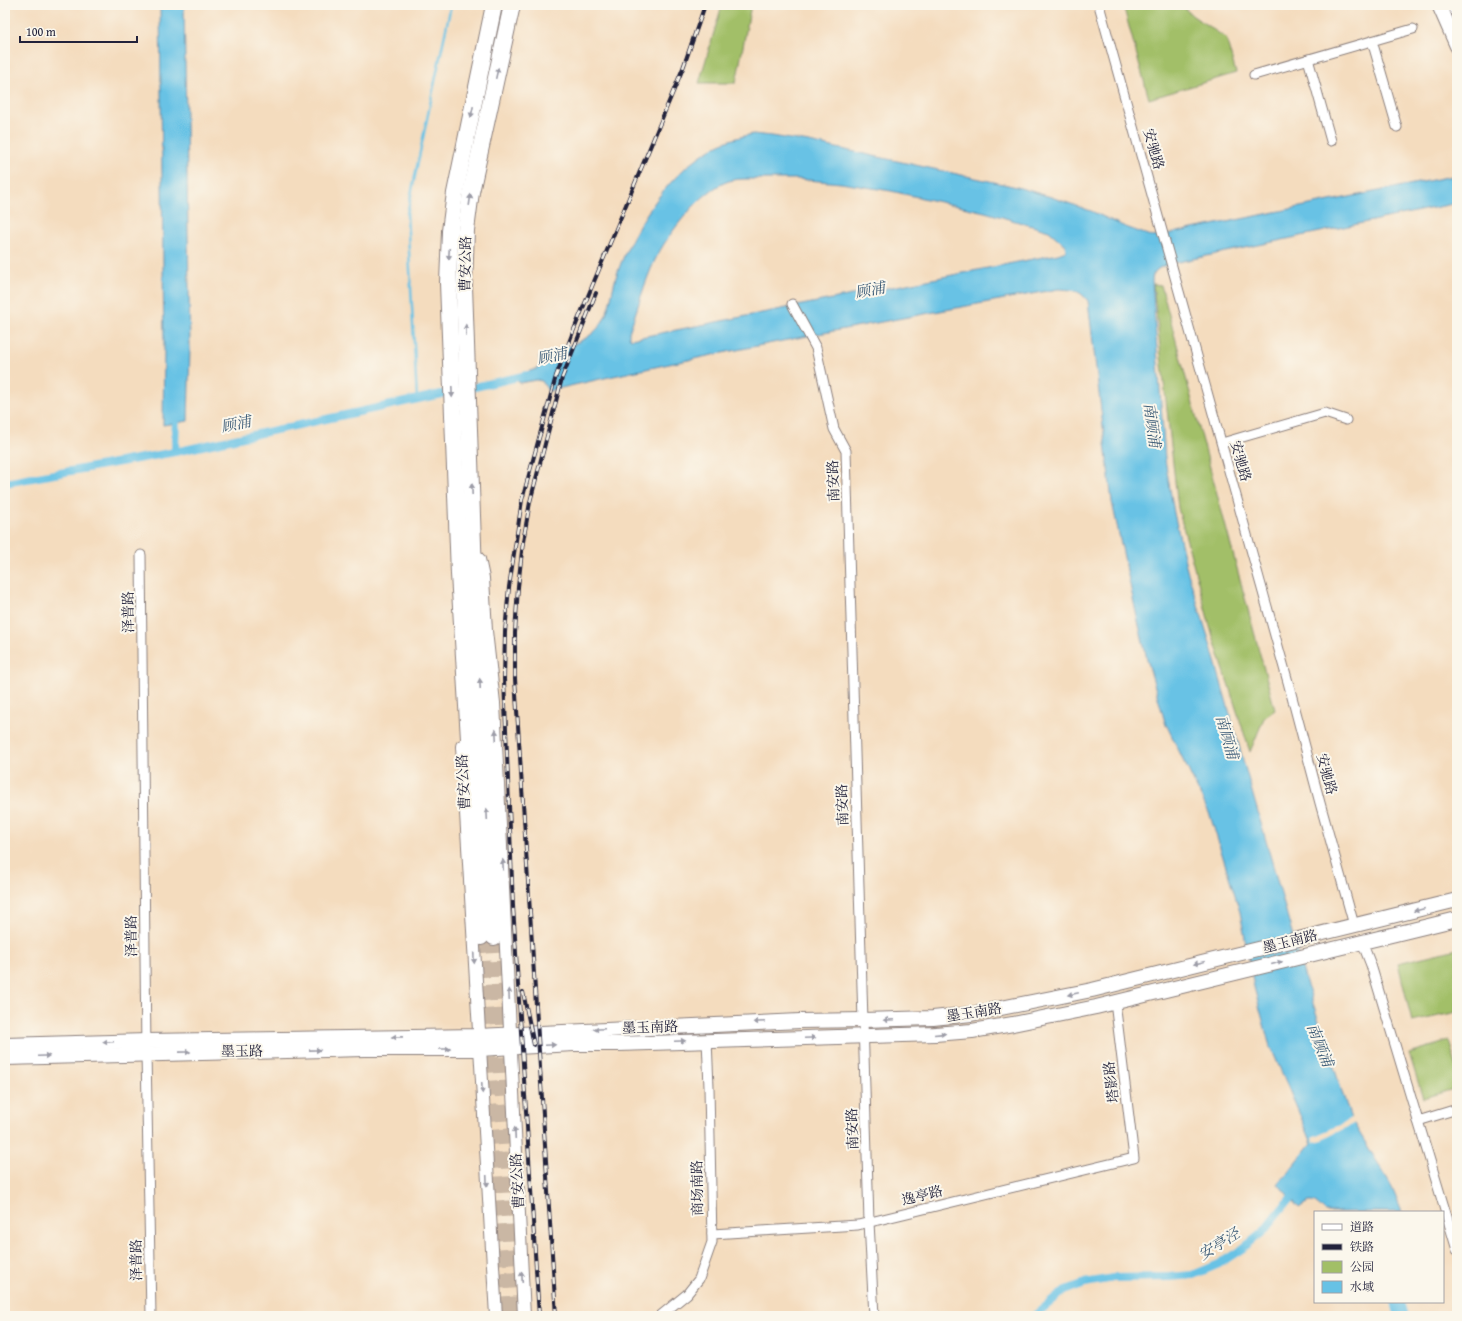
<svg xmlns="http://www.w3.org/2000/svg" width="1462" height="1321" font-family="'Gentium Book Plus','Noto Serif SC',serif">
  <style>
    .green { fill: #a2bf67; stroke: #627051 }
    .water { fill: #67c2e5; stroke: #447290; fill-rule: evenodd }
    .pier { fill: #f4dcbe }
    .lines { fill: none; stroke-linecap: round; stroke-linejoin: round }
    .stream { stroke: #67c2e5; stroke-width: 2.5 }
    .canal { stroke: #67c2e5; stroke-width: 8 }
    .river { stroke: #67c2e5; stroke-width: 14 }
    .highway-tunnel { stroke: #cab7a4; stroke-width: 16; stroke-dasharray: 16 8; stroke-linecap: butt }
    .street-casing { stroke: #8b7f7c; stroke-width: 11 }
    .secondary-casing { stroke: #8b7f7c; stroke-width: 14 }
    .primary-casing { stroke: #8b7f7c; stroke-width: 16 }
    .highway-casing { stroke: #8b7f7c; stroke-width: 18 }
    .street { stroke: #fff; stroke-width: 9 }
    .secondary { stroke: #fff; stroke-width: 12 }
    .primary { stroke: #fff; stroke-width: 14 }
    .highway { stroke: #fff; stroke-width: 16 }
    .rail-casing { stroke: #22223b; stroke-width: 4 }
    .rail { stroke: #fbf7ec; stroke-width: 2.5; stroke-dasharray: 8; stroke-linecap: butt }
    .oneway { fill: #9c9ca7 }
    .labels { text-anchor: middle; stroke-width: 4; stroke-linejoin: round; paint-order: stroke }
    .street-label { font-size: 14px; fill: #22223b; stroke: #fbf7ec }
    .water-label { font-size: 15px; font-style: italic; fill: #3a5a76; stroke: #fbf7ec }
  </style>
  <rect width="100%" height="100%" fill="#fbf7ec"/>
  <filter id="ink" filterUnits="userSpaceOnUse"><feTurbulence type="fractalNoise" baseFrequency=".025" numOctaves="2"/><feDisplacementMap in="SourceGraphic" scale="8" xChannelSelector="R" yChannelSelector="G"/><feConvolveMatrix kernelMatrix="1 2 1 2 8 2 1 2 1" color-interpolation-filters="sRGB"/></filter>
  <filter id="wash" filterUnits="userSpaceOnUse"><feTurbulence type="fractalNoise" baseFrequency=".012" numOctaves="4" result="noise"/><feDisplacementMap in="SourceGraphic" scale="16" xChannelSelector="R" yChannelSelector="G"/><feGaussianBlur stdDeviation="0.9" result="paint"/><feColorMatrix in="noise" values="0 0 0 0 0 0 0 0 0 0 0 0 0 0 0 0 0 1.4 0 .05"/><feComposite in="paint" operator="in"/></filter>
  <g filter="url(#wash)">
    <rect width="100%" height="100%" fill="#f4dcbe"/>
    <!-- green -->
    <g class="green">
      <path d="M722,5H751L736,83H699Z"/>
      <path d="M1123,5H1181L1193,16L1226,38L1236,73L1149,99Z"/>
      <path d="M1153,284L1161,285L1275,710L1264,718L1250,752L1211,630L1178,508Z"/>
      <path d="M1457,949V1012L1412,1022L1398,963Z"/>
      <path d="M1449,1041L1457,1068V1088L1423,1098L1409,1053Z"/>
    </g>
    <!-- water -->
    <g class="water">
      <path d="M160,5H184L190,347L188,421L163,425L164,348Z"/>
      <path d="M753,134L772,136L809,142L1017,187L1051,197L1091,211L1123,226L1153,237L1457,175V203L1183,261C1174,263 1157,265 1153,275C1151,280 1153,289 1153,295L1165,459L1174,513L1187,570L1209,640L1306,982L1351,1119L1390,1183L1402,1212H1325C1314,1201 1312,1198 1299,1208L1278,1184L1312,1143L1269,1043L1254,987L1240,912L1210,815L1165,722L1147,659L1137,617L1112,502L1088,301C1079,289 1072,290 1058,289C888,321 717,351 548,391L542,381L536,380L519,383L517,375L536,369L540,366L539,357C556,350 586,343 598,328C611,313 611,290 618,271C635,224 671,170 716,146C727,140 740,137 753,134ZM747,179H797L841,183L891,191L985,212L1049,231L1065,245L1066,251L1058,254L631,339L629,337V332C638,308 644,283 655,260C667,235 702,189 729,181C735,179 742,179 747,179Z"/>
    </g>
    <!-- pier -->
    <path class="pier" d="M1352,1117L1355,1123L1322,1140L1313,1142L1312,1137L1340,1125Z"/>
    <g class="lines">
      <!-- stream -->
      <path class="stream" d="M417,399L407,214L451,5"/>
      <!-- canal -->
      <g class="canal">
        <path d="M466,389L527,375"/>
        <path d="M175,452L176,413"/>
        <path d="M5,483L175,452L455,391"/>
        <path d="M1034,1316L1064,1291L1085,1283L1113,1278L1169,1277L1193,1275L1219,1264L1242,1249L1263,1232L1297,1190"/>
      </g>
      <!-- river -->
      <path class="river" d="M1398,1302L1402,1316"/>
    </g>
  </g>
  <g filter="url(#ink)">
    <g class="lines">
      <!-- highway-tunnel -->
      <g class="highway-tunnel">
        <path d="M481,937L503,1316"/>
        <path d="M494,937L514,1316"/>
      </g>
      <!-- street casing -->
      <g class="street-casing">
        <g id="street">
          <path d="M1099,5L1288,682L1320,803L1354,925"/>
          <path d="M1372,41L1397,127"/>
          <path d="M1308,59L1331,141"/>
          <path d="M1254,75L1413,29"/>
          <path d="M792,304L816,348L834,429L846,451L869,1222L874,1316"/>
          <path d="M1222,443L1325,413L1346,420"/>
          <path d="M141,555L146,1053L151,1316"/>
          <path d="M1362,942L1371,965L1457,1250"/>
          <path d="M1418,1121L1457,1109"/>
          <path d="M712,1234L858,1225L1134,1158L1115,1002"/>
          <path d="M660,1316L687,1294L699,1279L712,1242L709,1087L707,1040"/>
        </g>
      </g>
      <!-- secondary casing -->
      <g class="secondary-casing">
        <g id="secondary">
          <path d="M479,559L483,578L486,631L494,703L524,1316"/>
          <path d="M462,746L496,1316"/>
        </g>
      </g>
      <!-- primary casing -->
      <g class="primary-casing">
        <g id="primary">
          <path d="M1439,5L1457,46"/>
          <path d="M1454,5L1457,10"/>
          <path d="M5,1045L147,1041L478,1036L800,1021L863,1020L933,1018L971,1014L1092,990L1457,900"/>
          <path d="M5,1058L364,1049H479L574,1044H618L935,1034L972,1031L1013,1024L1096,1007L1457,919"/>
        </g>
      </g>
      <!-- highway casing -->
      <g class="highway-casing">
        <g id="highway">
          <path d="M481,937L459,574L448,283L450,231L455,193L494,5"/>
          <path d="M494,937L474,573L464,286L466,230L471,192L512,5"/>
        </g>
      </g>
      <!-- street -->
      <use href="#street" class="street"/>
      <!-- secondary -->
      <use href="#secondary" class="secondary"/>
      <!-- primary -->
      <use href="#primary" class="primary"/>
      <!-- highway -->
      <use href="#highway" class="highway"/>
      <!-- rail casing -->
      <g class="rail-casing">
        <g id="rail">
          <path d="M523,992L534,1045"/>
          <path d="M539,1316L513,906L504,679L505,632L509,587L522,500L556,376L573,332L683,68L705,5"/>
          <path d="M556,1316L515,679V633L518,587L523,542L530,502L562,378L596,293"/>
        </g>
      </g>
      <!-- rail -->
      <use href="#rail" class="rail"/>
    </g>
    <!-- one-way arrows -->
    <defs><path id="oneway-solid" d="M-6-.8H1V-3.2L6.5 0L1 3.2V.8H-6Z"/></defs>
    <g class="oneway">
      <use href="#oneway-solid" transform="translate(497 73) rotate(-77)"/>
      <use href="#oneway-solid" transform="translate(472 112) rotate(102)"/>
      <use href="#oneway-solid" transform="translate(470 200) rotate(-82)"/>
      <use href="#oneway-solid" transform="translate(449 254) rotate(93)"/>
      <use href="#oneway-solid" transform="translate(466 330) rotate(-92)"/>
      <use href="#oneway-solid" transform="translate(452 392) rotate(88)"/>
      <use href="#oneway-solid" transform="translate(472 489) rotate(-92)"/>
      <use href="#oneway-solid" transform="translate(480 684) rotate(-93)"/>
      <use href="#oneway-solid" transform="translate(496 735) rotate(-93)"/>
      <use href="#oneway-solid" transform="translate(487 814) rotate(-93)"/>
      <use href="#oneway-solid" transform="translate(503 865) rotate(-93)"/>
      <use href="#oneway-solid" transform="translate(1419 910) rotate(166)"/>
      <use href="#oneway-solid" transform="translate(474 958) rotate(87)"/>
      <use href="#oneway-solid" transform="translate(1199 963) rotate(166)"/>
      <use href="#oneway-solid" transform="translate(1277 963) rotate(-14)"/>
      <use href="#oneway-solid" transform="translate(509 994) rotate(-93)"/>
      <use href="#oneway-solid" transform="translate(1073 994) rotate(168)"/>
      <use href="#oneway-solid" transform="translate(889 1020) rotate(178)"/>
      <use href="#oneway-solid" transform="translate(759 1022) rotate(177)"/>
      <use href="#oneway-solid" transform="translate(599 1029) rotate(177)"/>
      <use href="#oneway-solid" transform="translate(940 1034) rotate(-5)"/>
      <use href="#oneway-solid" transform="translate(397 1037) rotate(179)"/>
      <use href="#oneway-solid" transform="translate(810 1038) rotate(-2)"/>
      <use href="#oneway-solid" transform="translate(680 1041) rotate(-2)"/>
      <use href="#oneway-solid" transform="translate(108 1042) rotate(178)"/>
      <use href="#oneway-solid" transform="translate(550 1045) rotate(-3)"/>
      <use href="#oneway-solid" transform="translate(445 1049)"/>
      <use href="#oneway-solid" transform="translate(315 1050) rotate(-1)"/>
      <use href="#oneway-solid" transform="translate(185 1052) rotate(-1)"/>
      <use href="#oneway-solid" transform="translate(44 1056) rotate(-2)"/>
      <use href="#oneway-solid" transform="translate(482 1088) rotate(87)"/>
      <use href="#oneway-solid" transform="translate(515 1133) rotate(-93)"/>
      <use href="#oneway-solid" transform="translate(487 1181) rotate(87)"/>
      <use href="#oneway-solid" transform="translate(522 1277) rotate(-93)"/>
    </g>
  </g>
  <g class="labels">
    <!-- street labels -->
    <g class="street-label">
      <text transform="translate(1154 149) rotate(74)" y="5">安驰路</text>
      <text transform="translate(465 264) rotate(-89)" y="5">曹安公路</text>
      <text transform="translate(1241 461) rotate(74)" y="5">安驰路</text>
      <text transform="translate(833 481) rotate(-92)" y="5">南安路</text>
      <text transform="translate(128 612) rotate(-91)" y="5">泽普路</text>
      <text transform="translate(1327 774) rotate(75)" y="5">安驰路</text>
      <text transform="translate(463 782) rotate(-93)" y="5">曹安公路</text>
      <text transform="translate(842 805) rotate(-92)" y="5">南安路</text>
      <text transform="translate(131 936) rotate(-91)" y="5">泽普路</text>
      <text transform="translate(1290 941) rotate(-14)" y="5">墨玉南路</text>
      <text transform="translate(974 1012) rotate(-9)" y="5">墨玉南路</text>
      <text transform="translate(650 1027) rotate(-2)" y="5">墨玉南路</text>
      <text transform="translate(242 1051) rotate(-1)" y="5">墨玉路</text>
      <text transform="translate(1111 1082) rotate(-97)" y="5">塔影路</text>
      <text transform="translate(852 1129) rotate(-92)" y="5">南安路</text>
      <text transform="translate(517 1181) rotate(-93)" y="5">曹安公路</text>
      <text transform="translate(697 1188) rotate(-91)" y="5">商场南路</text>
      <text transform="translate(922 1195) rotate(-14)" y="5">逸亭路</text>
      <text transform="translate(136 1260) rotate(-91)" y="5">泽普路</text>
    </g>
    <!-- water labels -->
    <g class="water-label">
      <text transform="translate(870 290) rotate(-11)" y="5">顾浦</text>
      <text transform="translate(552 356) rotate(-12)" y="5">顾浦</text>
      <text transform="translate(236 424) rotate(-12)" y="5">顾浦</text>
      <text transform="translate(1152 425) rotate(82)" y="5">南顾浦</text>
      <text transform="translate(1227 737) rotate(74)" y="5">南顾浦</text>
      <text transform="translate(1320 1045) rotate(68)" y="5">南顾浦</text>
      <text transform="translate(1219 1244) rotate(-32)" y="5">安亭泾</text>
    </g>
  </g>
  <!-- margin -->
  <rect width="1462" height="1321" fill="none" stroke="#fbf7ec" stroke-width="20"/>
  <!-- legend -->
  <rect x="1314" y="1211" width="130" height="92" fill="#fbf7ec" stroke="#a4a2a5"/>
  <rect x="1322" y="1224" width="20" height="6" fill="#ffffff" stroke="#a4a2a5"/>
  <text x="1350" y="1231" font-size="12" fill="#22223b">道路</text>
  <rect x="1322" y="1244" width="20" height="6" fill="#22223b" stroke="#a4a2a5"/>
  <text x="1350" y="1251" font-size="12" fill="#22223b">铁路</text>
  <rect x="1322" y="1261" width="20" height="12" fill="#a2bf67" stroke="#a4a2a5"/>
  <text x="1350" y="1271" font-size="12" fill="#22223b">公园</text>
  <rect x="1322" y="1281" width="20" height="12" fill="#67c2e5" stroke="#a4a2a5"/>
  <text x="1350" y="1291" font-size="12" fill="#22223b">水域</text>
  <!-- scale -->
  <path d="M20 36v6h117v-6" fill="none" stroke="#22223b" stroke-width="2"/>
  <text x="26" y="36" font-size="12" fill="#22223b" stroke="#fbf7ec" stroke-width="3" paint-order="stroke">100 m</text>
</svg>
